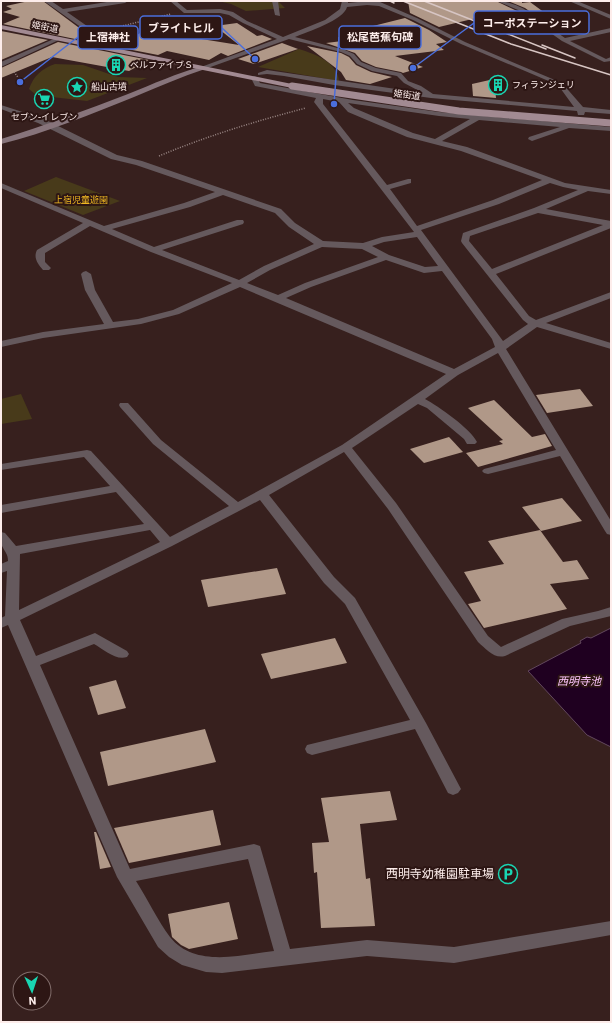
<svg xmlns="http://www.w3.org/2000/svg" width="612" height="1023" font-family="'IBM Plex Sans','Noto Sans JP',sans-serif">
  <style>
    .green { fill: #483a1a }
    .water { fill: #1f0020; stroke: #62475d }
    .building { fill: #b09888 }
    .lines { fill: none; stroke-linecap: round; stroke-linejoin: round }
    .path { stroke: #9a8785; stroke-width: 1.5; stroke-dasharray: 1 1.5; stroke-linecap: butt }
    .lane { fill: #65595d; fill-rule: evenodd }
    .street { fill: #65595d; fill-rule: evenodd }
    .secondary { fill: #87747b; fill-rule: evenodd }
    .primary { fill: #a28a92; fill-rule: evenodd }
    .rail { stroke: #d7c5c3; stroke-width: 1.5 }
    .primary-bridge { stroke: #a28a92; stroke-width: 7 }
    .labels { text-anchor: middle; stroke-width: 4; stroke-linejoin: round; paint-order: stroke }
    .far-street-label { font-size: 9px; fill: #fdedeb; stroke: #2d1614 }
    .far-poi-label { font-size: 9px; fill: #fdedeb; stroke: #2d1614; text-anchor: start }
    .far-park-label { font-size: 9px; fill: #efb822; stroke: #2d1614 }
    .water-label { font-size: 11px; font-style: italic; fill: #fdc6fd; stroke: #2d1614 }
    .near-poi-label { font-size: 12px; fill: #fdedeb; stroke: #2d1614; text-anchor: end }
    .leader { fill: none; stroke: #4a6edc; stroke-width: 1.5 }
    .callout-dot { fill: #4a6edc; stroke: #2d1614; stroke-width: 1.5 }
    .callout { fill: #2d1614; stroke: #4a6edc; stroke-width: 1.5 }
    .callout-label { font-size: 11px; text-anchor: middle; font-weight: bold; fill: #fdedeb }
  </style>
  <rect width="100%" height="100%" fill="#37201e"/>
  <!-- green -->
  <g class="green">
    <path d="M218,1H278L285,8L246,11L231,4Z"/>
    <path d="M299,49C315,54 337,62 339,81L258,67Z"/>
    <path d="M55,64L83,65L118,77L147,78L87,101L43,96L35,94L29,89C33,77 42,68 55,64Z"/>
    <path d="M56,177L120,201L83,215L24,191Z"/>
    <path d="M21,394L32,419L1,424V399Z"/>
  </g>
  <!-- water -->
  <path class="water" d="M611,628V747L587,735L528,671L581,643L580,641L587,637L591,638Z"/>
  <!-- building -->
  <g class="building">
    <path d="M29,1H43L86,33L75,39L3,24L20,17L3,12L12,9L6,6Z"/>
    <path d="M408,1H496L517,11L546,32L533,33L489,15L439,27L410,13Z"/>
    <path d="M508,1H522V3L530,2L564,27H560L564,30L558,31L525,8Z"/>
    <path d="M405,18L429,30L447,42L436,44L444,50L395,56L423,67L403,73L401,72L376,67L362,61L355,53L326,43L367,38L357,30Z"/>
    <path d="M237,23L257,36L262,35L272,39L228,56L221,53L209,60L167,51L158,55L86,41L94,36L104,39L118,31L137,35L145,30L239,45L215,26Z"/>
    <path d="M1,31L48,40L1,60Z"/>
    <path d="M58,42L149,60L129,71L52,57L1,78V68Z"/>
    <path d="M282,43L298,49L254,64L238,59Z"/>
    <path d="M307,46L341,53L349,57L356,65L371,72L392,77L370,84L346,80L341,72Z"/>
    <path d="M494,79L496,98L473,96L472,84Z"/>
    <path d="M580,389L593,406L547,413L536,395Z"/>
    <path d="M494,400L532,437L545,434L552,446L478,467L466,453L503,444L499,441L503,440L468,408Z"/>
    <path d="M449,437L463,452L424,463L410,449Z"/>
    <path d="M562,498L582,521L541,531L522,507Z"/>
    <path d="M540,530L563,562L577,560L589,579L550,584L567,609L484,628L468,604L481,601L464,572L504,564L488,541Z"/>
    <path d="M277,568L286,594L208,607L201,580Z"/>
    <path d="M335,638L347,663L271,679L261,654Z"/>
    <path d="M116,680L126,708L98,715L89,687Z"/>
    <path d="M205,729L216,762L108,786L100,752Z"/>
    <path d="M390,791L397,820L360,824L366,879L370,878L375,926L321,928L317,872L314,873L312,843L329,842L321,798Z"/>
    <path d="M213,810L221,845L129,863L114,828Z"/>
    <path d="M94,832H96L111,867L100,869Z"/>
    <path d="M229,902L238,939L189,949L181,945L172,937L168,914Z"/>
  </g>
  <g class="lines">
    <!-- path -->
    <g class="path">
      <path d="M106,30L171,14"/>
      <path d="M14,72L20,80"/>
      <path d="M159,156C207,136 256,121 306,108"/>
    </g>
    <!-- lane -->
    <path class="lane" d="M272,1H278L280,16L275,15Z"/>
    <!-- street -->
    <g class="street">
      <path d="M44,1H51L63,9L113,1H128L125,3L67,12L97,33L76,44L74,43V41L89,33Z"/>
      <path d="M170,1H176L187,10L220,9L233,12L247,21L283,37L325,20L340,9L342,1H348V3L367,1L380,2L417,18L465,42L562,83L583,107L611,110V114L585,112L584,115H578L577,111L431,98L334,85L284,76L267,74L258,75V73L267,70L423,93L404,83L397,76L372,71L357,64L350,56L341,52L289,39L205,69H201V67L277,39L243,23L229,15L220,13H184ZM367,5L379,6L413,20L461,44L558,85L574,107L433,94L421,86L408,81L401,73L376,68L361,62L354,54L345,50L295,37C307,32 344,20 347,7Z"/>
      <path d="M497,1C522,1 545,24 565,38L611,28V32L570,41L606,59L611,57V61L604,62L562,41L518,10Z"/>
      <path d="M569,1H577L611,15V19Z"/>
      <path d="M56,38L61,39L1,67V62Z"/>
      <path d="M254,76L256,77L260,83L353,100L439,112L611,127V131L569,128L532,141L528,139L529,137L560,127L479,120L442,141L467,147L565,183L611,190V194L588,191L546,209L611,221V228L496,274L529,316L536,320L611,292V298L546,323L611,343V349L537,327L506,349L611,521V535L607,534L605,531L560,456L488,474L484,473L482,471L484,469L556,450L498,353L458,375L425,399C438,406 471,429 477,442L475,444H467L464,439L427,408L418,404L352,448L396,503L488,636L501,647L562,619L598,611L611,607V616L570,626L505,656C494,659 486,649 478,642L388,509L344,452L269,495L334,577L355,598L426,723L461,789L458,793L453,795L448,793L415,729L312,755L307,753L305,749L307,745L410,720L345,604L324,583L260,500L172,546L20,620L36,656L95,633L127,651L129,654L127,657C116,661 103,649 94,644L40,665L130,869L254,844L260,846L290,949L367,940L454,947L611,921V935L454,963L367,956L222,973L206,972L182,965L169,957L158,947L117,877L8,625L1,628V618L5,616L7,571L1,573V564L8,561C8,554 5,552 2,546C0,542 1,536 1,532L5,533L16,546L144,524L116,492L1,513V505L110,486L84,457L1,470V464L87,450L91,451L170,537L229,506L153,444L120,407L119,405L120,403H128L161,440L238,502L342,445L446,374L240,287L179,314L141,324L43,338L1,347V341L43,332L104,324L85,290L81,274L83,272L86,271L91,274L95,290L113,322L138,319L173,310L232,283L151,252L90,226L45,253V262L51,268L49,270H43C38,264 33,258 37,250L83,223L1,188V183L104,226L184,203L215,192L136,165L111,159L38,123L1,109V105L44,119L117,155L142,161L281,209L295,223L323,241L363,243L382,237L414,232L314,102L316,98L255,86L251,78ZM323,99L339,102L348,112L407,137L461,151L542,180L493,200L417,226L390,189L411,183V179H408L387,185L323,104ZM348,103L439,116L470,119L435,139L413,133L354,108ZM550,183L563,187L578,190L534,208L463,233L461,241L462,243L523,320L528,324L503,341L421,230L499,204ZM223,195L275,213L289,227L314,244L264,266L239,280L162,250L243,224L244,222L243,220H237L154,247L112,229L190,207ZM538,213L603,225L492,269L469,241L470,236ZM417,237L438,266L425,267L389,255L372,246L384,242ZM322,247L362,249L378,257L305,283L278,295L247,283L270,270ZM386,260L424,273L442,271L492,339L495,347L454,369L286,298L311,287ZM150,530L160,542L19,610L20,554ZM248,859L274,951C240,955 195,968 170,937C158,921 147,898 136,881Z"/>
    </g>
    <!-- secondary -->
    <path class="secondary" d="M203,66L205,67V69C181,77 158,87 134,97C91,114 46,133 1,144V139C44,126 86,110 128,94C153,84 177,73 203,66Z"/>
    <!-- primary -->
    <path class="primary" d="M1,25L292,84L296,86L292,88L1,29Z"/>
    <!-- rail -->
    <g class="rail">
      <path d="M390,1L394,3"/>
      <path d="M403,1L511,44L611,75"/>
      <path d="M424,1L546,49"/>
      <path d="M542,45L575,58"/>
    </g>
    <!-- primary-bridge -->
    <path class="primary-bridge" d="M292,86L459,111L611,123"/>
  </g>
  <!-- icons -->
  <defs>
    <g id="building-ring" transform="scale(1)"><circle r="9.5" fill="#2d1614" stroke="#19d5b2" stroke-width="1.5"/><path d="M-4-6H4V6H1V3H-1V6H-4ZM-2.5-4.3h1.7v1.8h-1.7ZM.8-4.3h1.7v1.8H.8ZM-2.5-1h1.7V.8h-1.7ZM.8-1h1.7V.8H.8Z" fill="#19d5b2"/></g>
    <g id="sight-ring" transform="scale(1)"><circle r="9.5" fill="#2d1614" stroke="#19d5b2" stroke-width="1.5"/><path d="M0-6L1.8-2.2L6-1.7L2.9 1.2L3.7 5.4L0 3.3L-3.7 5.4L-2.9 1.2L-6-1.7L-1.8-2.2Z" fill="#19d5b2"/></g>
    <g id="supermarket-ring" transform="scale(1)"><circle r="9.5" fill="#2d1614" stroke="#19d5b2" stroke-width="1.5"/><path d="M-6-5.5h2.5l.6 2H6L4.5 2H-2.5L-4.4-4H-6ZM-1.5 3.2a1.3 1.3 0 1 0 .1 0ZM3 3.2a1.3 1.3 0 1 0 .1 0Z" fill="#19d5b2"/></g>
    <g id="parking-ring" transform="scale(1)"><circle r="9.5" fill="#2d1614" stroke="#19d5b2" stroke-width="1.5"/><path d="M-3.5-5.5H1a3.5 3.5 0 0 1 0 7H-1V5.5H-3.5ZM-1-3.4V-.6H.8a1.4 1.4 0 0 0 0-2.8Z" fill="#19d5b2"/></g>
  </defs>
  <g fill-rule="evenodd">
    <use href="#building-ring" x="116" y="65"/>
    <use href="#building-ring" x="498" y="85"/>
    <use href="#sight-ring" x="77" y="87"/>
    <use href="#supermarket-ring" x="44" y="99"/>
    <use href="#parking-ring" x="508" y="874"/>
  </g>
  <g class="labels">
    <!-- far-street labels -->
    <g class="far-street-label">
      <text transform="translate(45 27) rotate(11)" y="3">姫街道</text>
      <text transform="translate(407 95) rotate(8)" y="3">姫街道</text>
    </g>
    <!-- far-poi labels -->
    <g class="far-poi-label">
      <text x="130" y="68">ベルファイブＳ</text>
      <text x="512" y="88">フィランジェリ</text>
      <text x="91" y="90">船山古墳</text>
      <text x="44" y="120" text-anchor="middle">セブン-イレブン</text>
    </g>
    <!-- far-park labels -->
    <g class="far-park-label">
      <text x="81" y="203">上宿児童遊園</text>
    </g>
    <!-- water labels -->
    <g class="water-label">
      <text x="579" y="685">西明寺池</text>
    </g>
    <!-- near-poi labels -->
    <g class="near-poi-label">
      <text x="494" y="878">西明寺幼稚園駐車場</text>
    </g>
  </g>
  <!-- callouts -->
  <path class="leader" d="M413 68L474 23M255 59L222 28M334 104L339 37M20 82L78 37"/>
  <g class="callout-dot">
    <circle cx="413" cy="68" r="4"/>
    <circle cx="255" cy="59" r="4"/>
    <circle cx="334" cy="104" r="4"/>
    <circle cx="20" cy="82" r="4"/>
  </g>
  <g class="callout">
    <rect x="474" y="11" width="115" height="23" rx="4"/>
    <rect x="140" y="16" width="82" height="23" rx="4"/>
    <rect x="339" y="26" width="82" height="23" rx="4"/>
    <rect x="78" y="26" width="60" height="23" rx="4"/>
  </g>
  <g class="callout-label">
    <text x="532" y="27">コーポステーション</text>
    <text x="181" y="32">ブライトヒル</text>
    <text x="380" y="41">松尾芭蕉句碑</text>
    <text x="108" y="41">上宿神社</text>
  </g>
  <!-- border -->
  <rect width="612" height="1023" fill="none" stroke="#fdedeb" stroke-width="4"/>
  <!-- north arrow -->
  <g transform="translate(32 991) rotate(177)"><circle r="19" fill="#2d1614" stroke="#806c6a"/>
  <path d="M0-3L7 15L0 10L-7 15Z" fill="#19d5b2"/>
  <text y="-6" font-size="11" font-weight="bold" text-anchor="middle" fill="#fdedeb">N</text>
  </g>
</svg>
